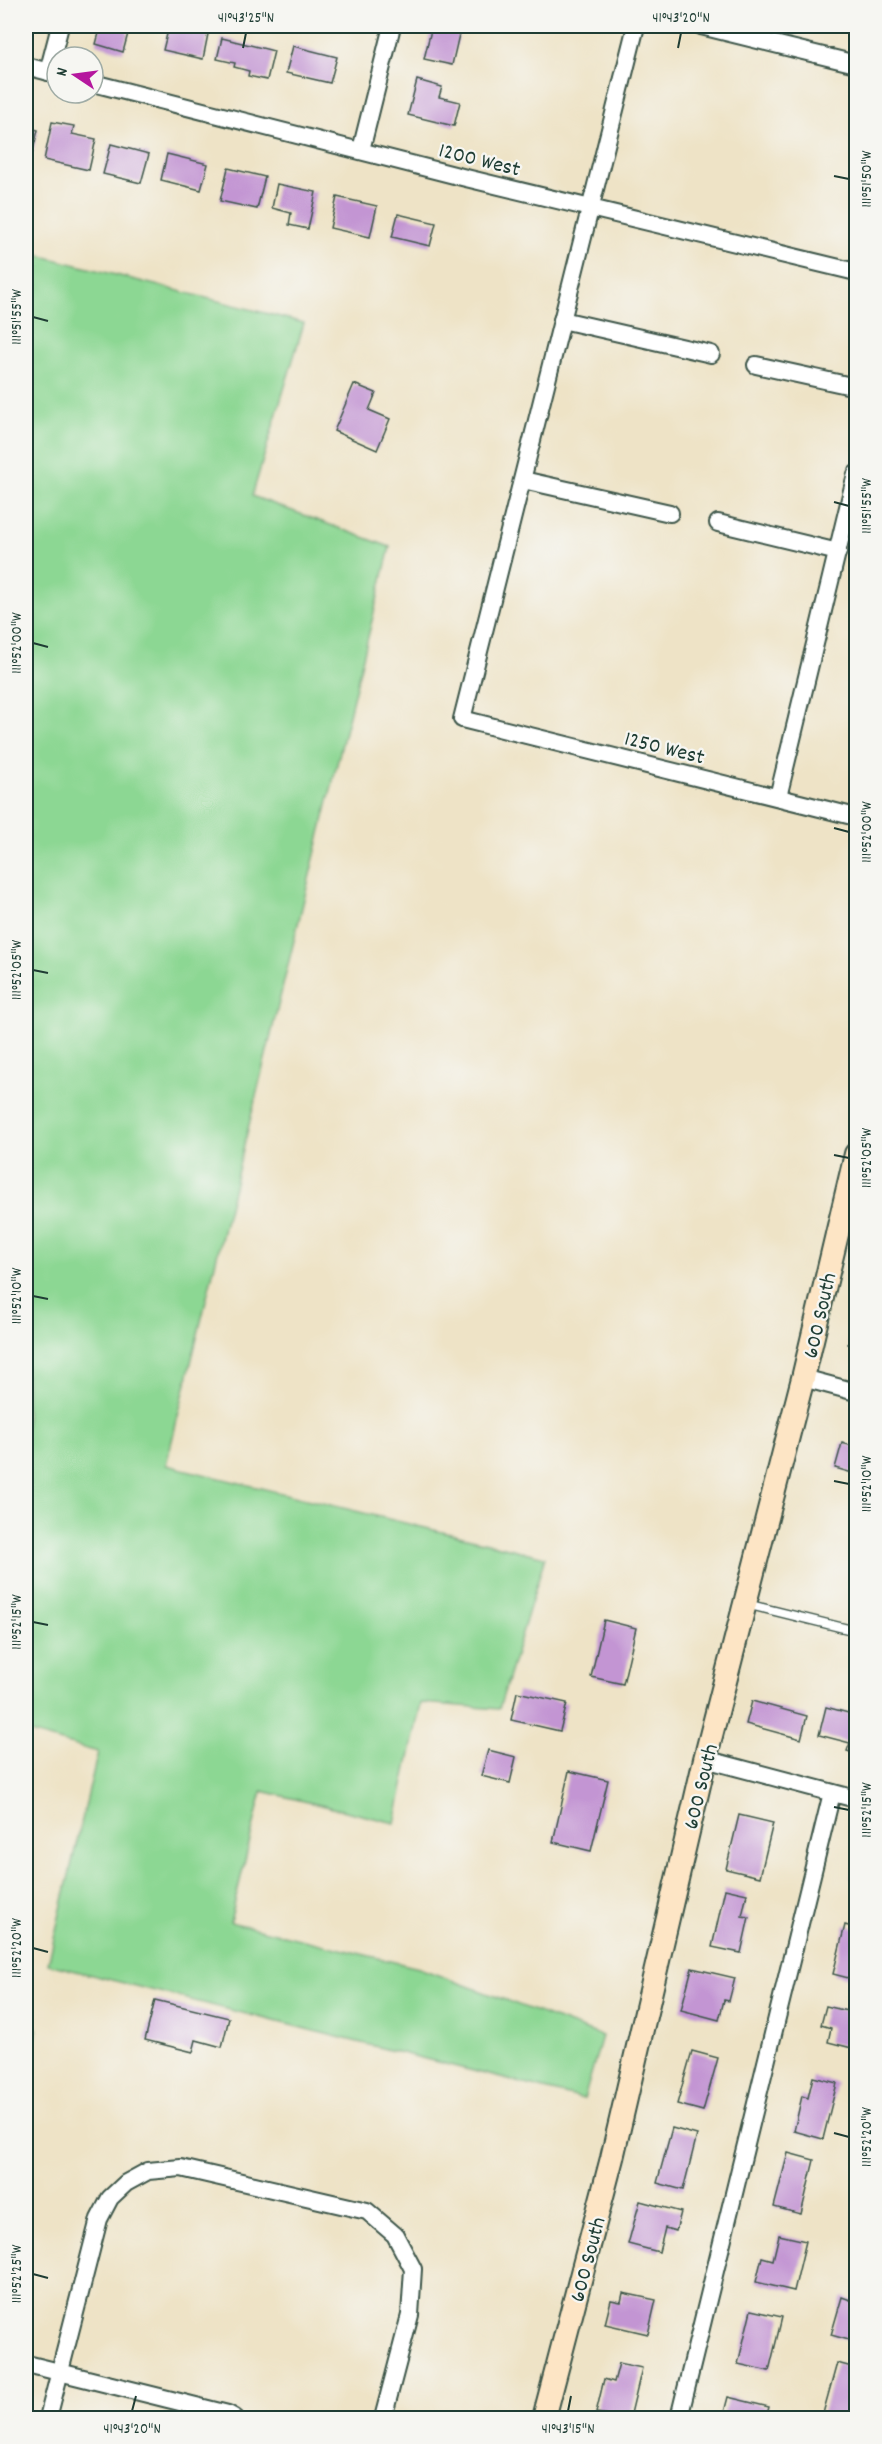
<svg xmlns="http://www.w3.org/2000/svg" width="882" height="2444" font-family="Dekko,sans-serif">
  <style>
    .green { fill: #8cd793; stroke: #568a64; stroke-width: 1.5 }
    .building { fill: #c395d3 }
    .lines { fill: none; stroke-linecap: round; stroke-linejoin: round }
    .lane-casing { stroke: #3e564a; stroke-width: 11 }
    .street-casing { stroke: #3e564a; stroke-width: 20 }
    .secondary-casing { stroke: #3e564a; stroke-width: 26 }
    .lane { stroke: #fff; stroke-width: 8 }
    .street { stroke: #fff; stroke-width: 16 }
    .secondary { stroke: #fde5c5; stroke-width: 22 }
    .ticks { fill: none; stroke: #1f3d34; stroke-width: 2 }
    .labels { text-anchor: middle; stroke-width: 4.5; stroke-linejoin: round; paint-order: stroke }
    .street-label { font-size: 22px; fill: #1f3d34; stroke: #f6f6f2 }
    .neatline { fill: none; stroke: #1f3d34; stroke-width: 2 }
    .ticks-label { font-size: 15px; text-anchor: middle; fill: #1f3d34 }
  </style>
  <rect width="100%" height="100%" fill="#f6f6f2"/>
  <filter id="ink" filterUnits="userSpaceOnUse"><feTurbulence type="fractalNoise" baseFrequency=".0167" numOctaves="2"/><feDisplacementMap in="SourceGraphic" scale="12" xChannelSelector="R" yChannelSelector="G"/><feConvolveMatrix kernelMatrix="1 2 1 2 8 2 1 2 1" color-interpolation-filters="sRGB"/></filter>
  <filter id="wash" filterUnits="userSpaceOnUse"><feTurbulence type="fractalNoise" baseFrequency=".008" numOctaves="4" result="noise"/><feDisplacementMap in="SourceGraphic" scale="24" xChannelSelector="R" yChannelSelector="G"/><feGaussianBlur stdDeviation="1.35" result="paint"/><feColorMatrix in="noise" values="0 0 0 0 0 0 0 0 0 0 0 0 0 0 0 0 0 1.4 0 .05"/><feComposite in="paint" operator="in"/></filter>
  <g filter="url(#wash)">
    <rect width="100%" height="100%" fill="#eee3c6"/>
    <!-- green -->
    <g class="green">
      <path d="M26,252L304,323L252,496L390,547L166,1465L545,1557L499,1709L421,1703L395,1823L262,1791L230,1922L419,1968L602,2036L584,2099L48,1964L98,1752L26,1732Z"/>
      <path d="M26,2026L37,2029L26,2089Z"/>
    </g>
    <g id="blocks">
      <!-- building -->
      <g class="building">
        <path d="M101,26H130L123,52L96,44Z"/>
        <path d="M169,26H193L209,29L203,59L163,50Z"/>
        <path d="M432,26H461L452,65L424,59Z"/>
        <path d="M222,38L274,51L267,80L248,76L249,71L234,67L235,63L217,59Z"/>
        <path d="M293,46L337,57L330,83L286,73Z"/>
        <path d="M417,80L442,87L439,97L460,102L454,126L408,115Z"/>
        <path d="M52,122L74,126L72,134L96,139L89,170L44,160Z"/>
        <path d="M26,127L38,130L31,158L26,157Z"/>
        <path d="M111,144L149,154L141,183L103,174Z"/>
        <path d="M167,154L208,164L201,190L161,180Z"/>
        <path d="M228,168L265,177L257,209L220,201Z"/>
        <path d="M277,184L316,192L308,229L289,225L291,213L272,208Z"/>
        <path d="M337,197L377,206L370,237L330,228Z"/>
        <path d="M398,214L436,223L430,246L392,237Z"/>
        <path d="M354,384L376,393L369,410L390,419L377,450L334,431Z"/>
        <path d="M856,1315V1347L848,1344Z"/>
        <path d="M842,1443L856,1447V1474L835,1468Z"/>
        <path d="M604,1620L636,1628L623,1684L591,1677Z"/>
        <path d="M517,1692L567,1703L560,1731L511,1720Z"/>
        <path d="M752,1701L807,1716L801,1739L746,1724Z"/>
        <path d="M826,1707L856,1715V1754L847,1751L850,1743L819,1735Z"/>
        <path d="M488,1750L516,1757L510,1783L481,1776Z"/>
        <path d="M569,1771L608,1780L591,1851L553,1842Z"/>
        <path d="M739,1815L773,1823L760,1877L726,1869Z"/>
        <path d="M856,1855V1880L850,1878Z"/>
        <path d="M725,1889L747,1894L742,1916L749,1917L741,1953L712,1947Z"/>
        <path d="M845,1925L856,1928V1980L833,1974Z"/>
        <path d="M692,1968L735,1978L729,2001L724,2000L719,2020L681,2010Z"/>
        <path d="M155,2000L229,2018L222,2047L196,2040L193,2052L145,2040Z"/>
        <path d="M826,2006L856,2013V2030L852,2048L828,2042L831,2028L821,2025Z"/>
        <path d="M692,2051L718,2058L703,2111L677,2104Z"/>
        <path d="M813,2077L837,2083L823,2139L794,2131L802,2096L808,2098Z"/>
        <path d="M672,2128L697,2135L683,2190L657,2183Z"/>
        <path d="M788,2153L814,2160L801,2214L774,2207Z"/>
        <path d="M640,2201L681,2212L676,2231L665,2228L659,2252L628,2244Z"/>
        <path d="M779,2235L806,2241L794,2291L756,2282L762,2257L773,2260Z"/>
        <path d="M623,2293L656,2300L648,2334L605,2324L611,2300L621,2302Z"/>
        <path d="M842,2297L856,2302V2342L831,2335Z"/>
        <path d="M751,2310L782,2317L769,2371L738,2364Z"/>
        <path d="M619,2363L642,2368L630,2418L596,2413L604,2379L614,2382Z"/>
        <path d="M837,2363L856,2368V2393L850,2418L822,2417Z"/>
        <path d="M728,2397L769,2407L766,2418L723,2416Z"/>
      </g>
    </g>
  </g>
  <g filter="url(#ink)">
    <use href="#blocks" fill-opacity="0" stroke="#3e564a" stroke-width="1.5"/>
    <g class="lines">
      <!-- lane casing -->
      <g class="lane-casing">
        <path id="lane" d="M746,1604L856,1631"/>
      </g>
      <!-- street casing -->
      <g class="street-casing">
        <g id="street">
          <path d="M636,26L462,719L856,817"/>
          <path d="M701,26L856,64"/>
          <path d="M26,66L57,74"/>
          <path d="M48,72L60,26"/>
          <path d="M93,83L462,177L856,272"/>
          <path d="M361,150L392,26"/>
          <path d="M562,320L711,354"/>
          <path d="M756,365L856,387"/>
          <path d="M523,480L670,513"/>
          <path d="M718,523L838,552"/>
          <path d="M778,797L856,474"/>
          <path d="M803,1378L856,1392"/>
          <path d="M705,1759L856,1799"/>
          <path d="M27,2364L228,2414L235,2418"/>
          <path d="M48,2418L99,2219L110,2198L126,2183L148,2171L181,2168L367,2211L395,2235L413,2269L410,2315L383,2418"/>
          <path d="M679,2418L832,1793"/>
        </g>
      </g>
      <!-- secondary casing -->
      <g class="secondary-casing">
        <path id="secondary" d="M544,2418L612,2158L705,1759L803,1378L856,1154"/>
      </g>
      <!-- lane -->
      <use href="#lane" class="lane"/>
      <!-- street -->
      <use href="#street" class="street"/>
      <!-- secondary -->
      <use href="#secondary" class="secondary"/>
    </g>
  </g>
  <!-- ticks -->
  <path class="ticks" d="M243,48L246,33M678,48L681,33M834,176L849,179M33,317L48,321M834,502L849,506M33,643L48,647M834,828L849,832M33,970L48,973M834,1155L849,1158M33,1296L48,1299M834,1481L849,1484M33,1622L48,1625M834,1807L849,1810M33,1948L48,1952M834,2133L849,2137M33,2274L48,2278M132,2411L136,2396M568,2411L571,2396"/>
  <g class="labels">
    <!-- street labels -->
    <g class="street-label">
      <text transform="translate(480 158) rotate(14)" y="8">1200 West</text>
      <text transform="translate(665 746) rotate(14)" y="8">1250 West</text>
      <text transform="translate(818 1315) rotate(-77)" y="8">600 South</text>
      <text transform="translate(699 1786) rotate(-76)" y="8">600 South</text>
      <text transform="translate(586 2259) rotate(-75)" y="8">600 South</text>
    </g>
  </g>
  <!-- margin -->
  <rect width="882" height="2444" fill="none" stroke="#f6f6f2" stroke-width="66"/>
  <!-- north arrow -->
  <g transform="translate(75 75) rotate(283)"><circle r="28" fill="#f6f6f2" stroke="#a0aca6" stroke-width="1.5"/>
  <path d="M0-4.5L10 22L0 15L-10 22Z" fill="#b5179e"/>
  <text y="-9" font-size="16" font-weight="bold" text-anchor="middle" fill="#1f3d34">N</text>
  </g>
  <rect x="33" y="33" width="816" height="2378" class="neatline"/>
  <g class="ticks-label">
    <text x="246" y="22">41°43'25"N</text>
    <text x="681" y="22">41°43'20"N</text>
    <text transform="translate(866 179) rotate(-90)" y="5">111°51'50"W</text>
    <text transform="translate(16 317) rotate(-90)" y="5">111°51'55"W</text>
    <text transform="translate(866 506) rotate(-90)" y="5">111°51'55"W</text>
    <text transform="translate(16 643) rotate(-90)" y="5">111°52'00"W</text>
    <text transform="translate(866 832) rotate(-90)" y="5">111°52'00"W</text>
    <text transform="translate(16 970) rotate(-90)" y="5">111°52'05"W</text>
    <text transform="translate(866 1158) rotate(-90)" y="5">111°52'05"W</text>
    <text transform="translate(16 1296) rotate(-90)" y="5">111°52'10"W</text>
    <text transform="translate(866 1484) rotate(-90)" y="5">111°52'10"W</text>
    <text transform="translate(16 1622) rotate(-90)" y="5">111°52'15"W</text>
    <text transform="translate(866 1810) rotate(-90)" y="5">111°52'15"W</text>
    <text transform="translate(16 1948) rotate(-90)" y="5">111°52'20"W</text>
    <text transform="translate(866 2137) rotate(-90)" y="5">111°52'20"W</text>
    <text transform="translate(16 2274) rotate(-90)" y="5">111°52'25"W</text>
    <text x="132" y="2433">41°43'20"N</text>
    <text x="568" y="2433">41°43'15"N</text>
  </g>
</svg>
